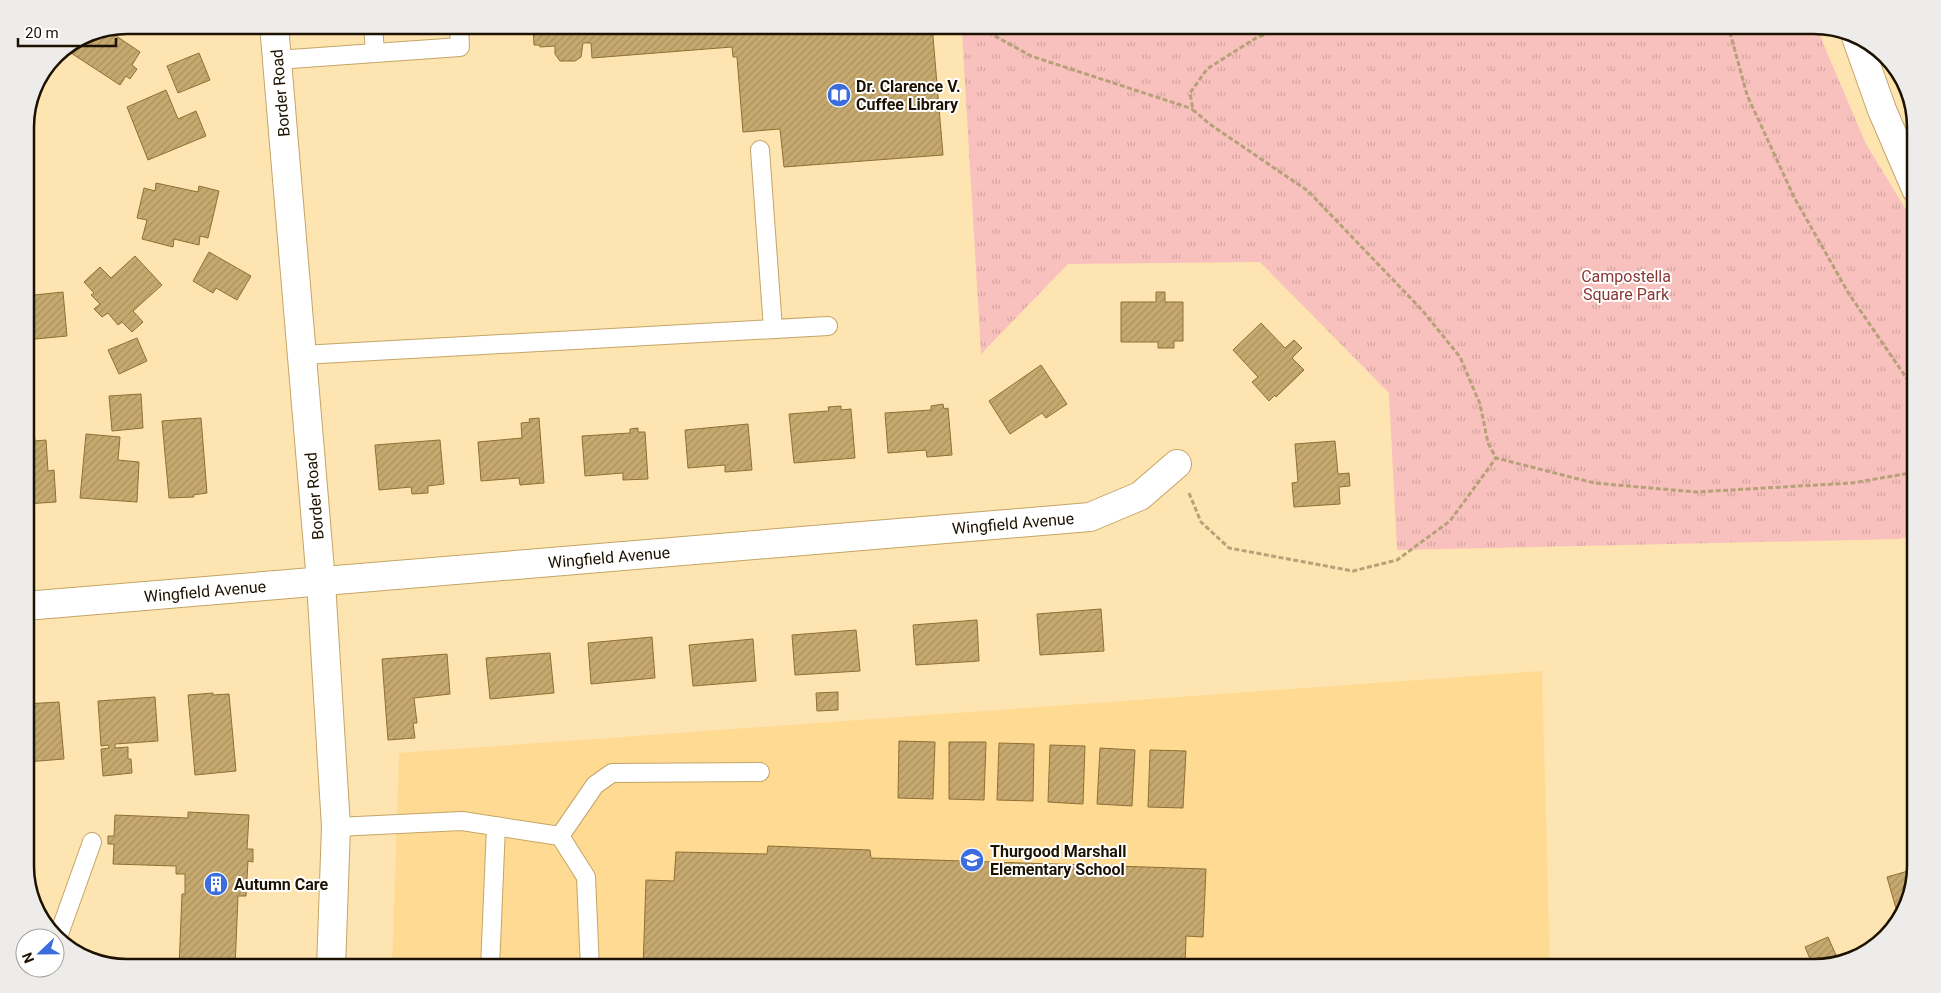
<svg xmlns="http://www.w3.org/2000/svg" width="1941" height="993" font-family="Roboto,sans-serif">
  <style>
    .built { fill: #ffda92 }
    .park { fill: url(#park-tufts) }
    .building { fill: url(#building-hatch); stroke: #8e7032 }
    .lines { fill: none; stroke-linecap: round; stroke-linejoin: round }
    .lane-casing { stroke: #c4a566; stroke-width: 20 }
    .street-casing { stroke: #c4a566; stroke-width: 30 }
    .secondary-casing { stroke: #c4a566; stroke-width: 30 }
    .path { stroke: #b6a179; stroke-width: 3; stroke-dasharray: 5 2.5; stroke-linecap: butt }
    .lane { stroke: #fff; stroke-width: 18 }
    .street { stroke: #fff; stroke-width: 28 }
    .secondary { stroke: #fff; stroke-width: 28 }
    .labels { text-anchor: middle; stroke-width: 4; stroke-linejoin: round; paint-order: stroke }
    .poi-label { font-size: 16px; font-weight: bold; fill: #1d1100; stroke: #fff; text-anchor: start }
    .street-label { font-size: 16px; fill: #1d1100; stroke: #fff }
    .park-label { font-size: 16px; fill: #883735; stroke: #fff }
    .rim { fill: none; stroke: #1d1100; stroke-width: 2.5 }
  </style>
  <defs>
    <pattern id="park-tufts" width="24" height="20" patternUnits="userSpaceOnUse" patternTransform="scale(1.25)"><rect width="24" height="20" fill="#f8c1bd"/><path d="M3 7l-1-3M5 7V3M7 7l1-3M15 17l-1-3M17 17v-4M19 17l1-3" fill="none" stroke="#d4a5a1"/></pattern>
    <pattern id="building-hatch" width="6" height="6" patternUnits="userSpaceOnUse" patternTransform="scale(1.25)"><rect width="6" height="6" fill="#c6a96f"/><path d="M-1 1l2-2M0 6l6-6M5 7l2-2" fill="none" stroke="#aa905e"/></pattern>
  </defs>
  <rect width="100%" height="100%" fill="#fee4b1"/>
  <!-- built -->
  <path class="built" d="M1542,671L1550,968H392L399,753Z"/>
  <!-- park -->
  <path class="park" d="M955,25L1818,26L1823,43L1866,144L1916,226V535L1899,539L1397,550L1389,393L1260,262L1068,264L981,354L962,32Z"/>
  <!-- building -->
  <g class="building">
    <path d="M533,25H932L943,155L784,167L780,129L743,132L737,57H733L732,47L592,58L591,43H583L581,57L575,61H560L555,54V46L540,47L539,45H534Z"/>
    <path d="M106,29L140,52L132,65L137,69L130,79L126,76L120,85L71,53L82,37L88,33Z"/>
    <path d="M199,53L210,80L178,93L167,66Z"/>
    <path d="M166,90L178,119L196,111L206,136L148,160L127,107Z"/>
    <path d="M156,183L198,192L199,186L219,191L208,238L200,236L199,245L174,239L173,247L142,239L147,220L137,218L144,188L155,191Z"/>
    <path d="M209,252L251,276L237,300L216,288L213,293L193,281Z"/>
    <path d="M135,256L162,285L133,311L143,322L132,332L122,322L118,325L108,313L102,317L94,309L100,304L91,295L94,293L84,282L100,267L111,278Z"/>
    <path d="M63,292L67,336L25,340V296Z"/>
    <path d="M1156,292H1165V302H1183V341H1174V348H1158V342H1121V302H1156Z"/>
    <path d="M1261,323L1285,348L1294,340L1302,348L1292,358L1304,370L1276,397L1275,395L1269,401L1252,382L1258,377L1233,350Z"/>
    <path d="M137,338L147,361L119,374L108,350Z"/>
    <path d="M1041,365L1067,404L1046,418L1042,413L1010,434L989,401Z"/>
    <path d="M141,394L143,428L112,431L109,396Z"/>
    <path d="M943,404L944,409L948,408L952,455L927,457L926,450L888,453L885,413L931,410V406Z"/>
    <path d="M841,406V410L851,409L855,458L794,463L789,414L829,411L828,407Z"/>
    <path d="M201,418L207,493L193,495L194,497L169,498L162,421Z"/>
    <path d="M539,418L544,483L520,485L519,478L481,481L478,442L522,438L521,423L530,422L529,419Z"/>
    <path d="M748,424L752,470L725,472V465L688,468L685,430Z"/>
    <path d="M638,428V432H645L648,479L623,480V473L585,476L582,436L630,433V429Z"/>
    <path d="M34,431L35,441L46,440L48,471L54,470L56,502L25,504V432Z"/>
    <path d="M86,434L120,437L118,460L139,462L137,502L80,498Z"/>
    <path d="M440,440L444,484L428,486V493L412,494L411,487L379,490L375,445Z"/>
    <path d="M1335,441L1338,474L1349,473L1350,486L1339,487L1340,504L1294,507L1292,483L1298,482L1295,444Z"/>
    <path d="M1101,609L1104,651L1040,655L1037,614Z"/>
    <path d="M977,620L979,661L916,665L913,625Z"/>
    <path d="M856,630L860,671L795,675L792,635Z"/>
    <path d="M652,637L655,678L591,684L588,643Z"/>
    <path d="M753,639L756,681L693,686L689,645Z"/>
    <path d="M550,653L554,693L490,699L486,658Z"/>
    <path d="M447,654L450,694L414,698L417,723H413L415,738L388,740L382,659Z"/>
    <path d="M838,692V710L817,711L816,693Z"/>
    <path d="M213,693V695L229,694L236,771L195,775L188,695Z"/>
    <path d="M155,697L158,741L115,744V748L128,747V759H131L132,773L103,776L101,749L109,748L108,745L101,746L98,701Z"/>
    <path d="M59,702L64,759L26,762L25,704Z"/>
    <path d="M899,741L935,742L933,799L898,798Z"/>
    <path d="M949,742H986L984,800L949,799Z"/>
    <path d="M999,743L1034,744L1033,801L997,800Z"/>
    <path d="M1050,745L1085,746L1083,804L1048,802Z"/>
    <path d="M1100,748L1135,750L1132,806L1097,804Z"/>
    <path d="M1150,750L1186,751L1183,808L1148,807Z"/>
    <path d="M188,812L249,815L247,849H253V862L248,861L246,896H238L235,968H179L182,894H185V874H176V866L113,864L114,844H108V836H114L115,815L188,818Z"/>
    <path d="M768,846L870,850L871,858L1206,869L1203,937L1186,936L1185,968H1030L983,966V968H643L646,880L674,881L676,852L767,854Z"/>
    <path d="M1915,869L1905,912L1899,919L1887,877Z"/>
    <path d="M1828,937L1839,962L1814,968L1805,947Z"/>
  </g>
  <g class="lines">
    <!-- lane casing -->
    <g class="lane-casing">
      <g id="lane">
        <path d="M373,25L375,53L460,47L459,25"/>
        <path d="M277,60L375,53"/>
        <path d="M760,150L773,329"/>
        <path d="M302,355L828,326"/>
        <path d="M336,827L462,821L560,836L586,877L590,968"/>
        <path d="M560,836L595,785L612,773L760,772"/>
        <path d="M58,937L92,842"/>
        <path d="M490,968L496,826"/>
      </g>
    </g>
    <!-- street casing -->
    <g class="street-casing">
      <path id="street" d="M25,606L1090,517L1140,496L1177,464"/>
    </g>
    <!-- secondary casing -->
    <g class="secondary-casing">
      <g id="secondary">
        <path d="M274,25L321,582L336,827L331,968"/>
        <path d="M1855,34L1882,110L1916,189"/>
      </g>
    </g>
    <!-- path -->
    <g class="path">
      <path d="M975,25L1031,56L1193,109"/>
      <path d="M1292,25L1256,38L1207,69L1190,93L1193,110L1211,125L1308,191L1422,310L1460,357L1480,404L1488,443L1496,458L1594,483L1696,492L1852,483L1916,472"/>
      <path d="M1728,25L1747,95L1794,197L1849,294L1916,392"/>
      <path d="M1189,493L1201,522L1229,548L1353,571L1397,560L1450,521L1496,458"/>
    </g>
    <!-- lane -->
    <use href="#lane" class="lane"/>
    <!-- street -->
    <use href="#street" class="street"/>
    <!-- secondary -->
    <use href="#secondary" class="secondary"/>
  </g>
  <!-- icons -->
  <defs>
    <g id="library-disc" transform="scale(1.25)"><circle r="9.5" fill="#3c6ddd" stroke="#fff"/><path d="M-6-4Q-3-5.5-.7-3.5V5Q-3 3-6 4ZM6-4Q3-5.5 .7-3.5V5Q3 3 6 4Z" fill="#fff"/></g>
    <g id="school-disc" transform="scale(1.25)"><circle r="9.5" fill="#3c6ddd" stroke="#fff"/><path d="M0-5L7-2L0 1L-7-2ZM-4 1L0 2.5L4 1V4Q0 6-4 4Z" fill="#fff"/></g>
    <g id="building-disc" transform="scale(1.25)"><circle r="9.5" fill="#3c6ddd" stroke="#fff"/><path d="M-4-6H4V6H1V3H-1V6H-4ZM-2.5-4.3h1.7v1.8h-1.7ZM.8-4.3h1.7v1.8H.8ZM-2.5-1h1.7V.8h-1.7ZM.8-1h1.7V.8H.8Z" fill="#fff"/></g>
  </defs>
  <g fill-rule="evenodd">
    <use href="#library-disc" x="839" y="95"/>
    <use href="#school-disc" x="972" y="860"/>
    <use href="#building-disc" x="216" y="884"/>
  </g>
  <g class="labels">
    <!-- poi labels -->
    <g class="poi-label">
      <text x="856" y="92">Dr. Clarence V.<tspan x="856" dy="18">Cuffee Library</tspan></text>
      <text x="990" y="857">Thurgood Marshall<tspan x="990" dy="18">Elementary School</tspan></text>
      <text x="234" y="890">Autumn Care</text>
    </g>
    <!-- street labels -->
    <g class="street-label">
      <text transform="translate(280 93) rotate(-95)" y="6">Border Road</text>
      <text transform="translate(314 496) rotate(-95)" y="6">Border Road</text>
      <text transform="translate(1013 523) rotate(-5)" y="6">Wingfield Avenue</text>
      <text transform="translate(609 557) rotate(-5)" y="6">Wingfield Avenue</text>
      <text transform="translate(205 591) rotate(-5)" y="6">Wingfield Avenue</text>
    </g>
    <!-- park labels -->
    <g class="park-label">
      <text x="1626" y="282">Campostella<tspan x="1626" dy="18">Square Park</tspan></text>
    </g>
  </g>
  <!-- crop -->
  <path d="M0 0H1941V993H0ZM127 34H1814A93 93 0 0 1 1907 127V866A93 93 0 0 1 1814 959H127A93 93 0 0 1 34 866V127A93 93 0 0 1 127 34Z" fill="#edeceb" fill-rule="evenodd"/>
  <path class="rim" d="M127 34H1814A93 93 0 0 1 1907 127V866A93 93 0 0 1 1814 959H127A93 93 0 0 1 34 866V127A93 93 0 0 1 127 34Z"/>
  <!-- north arrow -->
  <g transform="translate(40 953) rotate(248)"><circle r="24" fill="#ffffff" stroke="#a5a099"/>
  <path d="M0-4L9 19L0 12L-9 19Z" fill="#3c6ddd"/>
  <text y="-8" font-size="14" font-weight="bold" text-anchor="middle" fill="#1d1100">N</text>
  </g>
  <!-- scale -->
  <path d="M18 38v8h98v-8" fill="none" stroke="#1d1100" stroke-width="2.5"/>
  <text x="25" y="38" font-size="15" fill="#1d1100" stroke="#ffffff" stroke-width="4" paint-order="stroke">20 m</text>
</svg>
